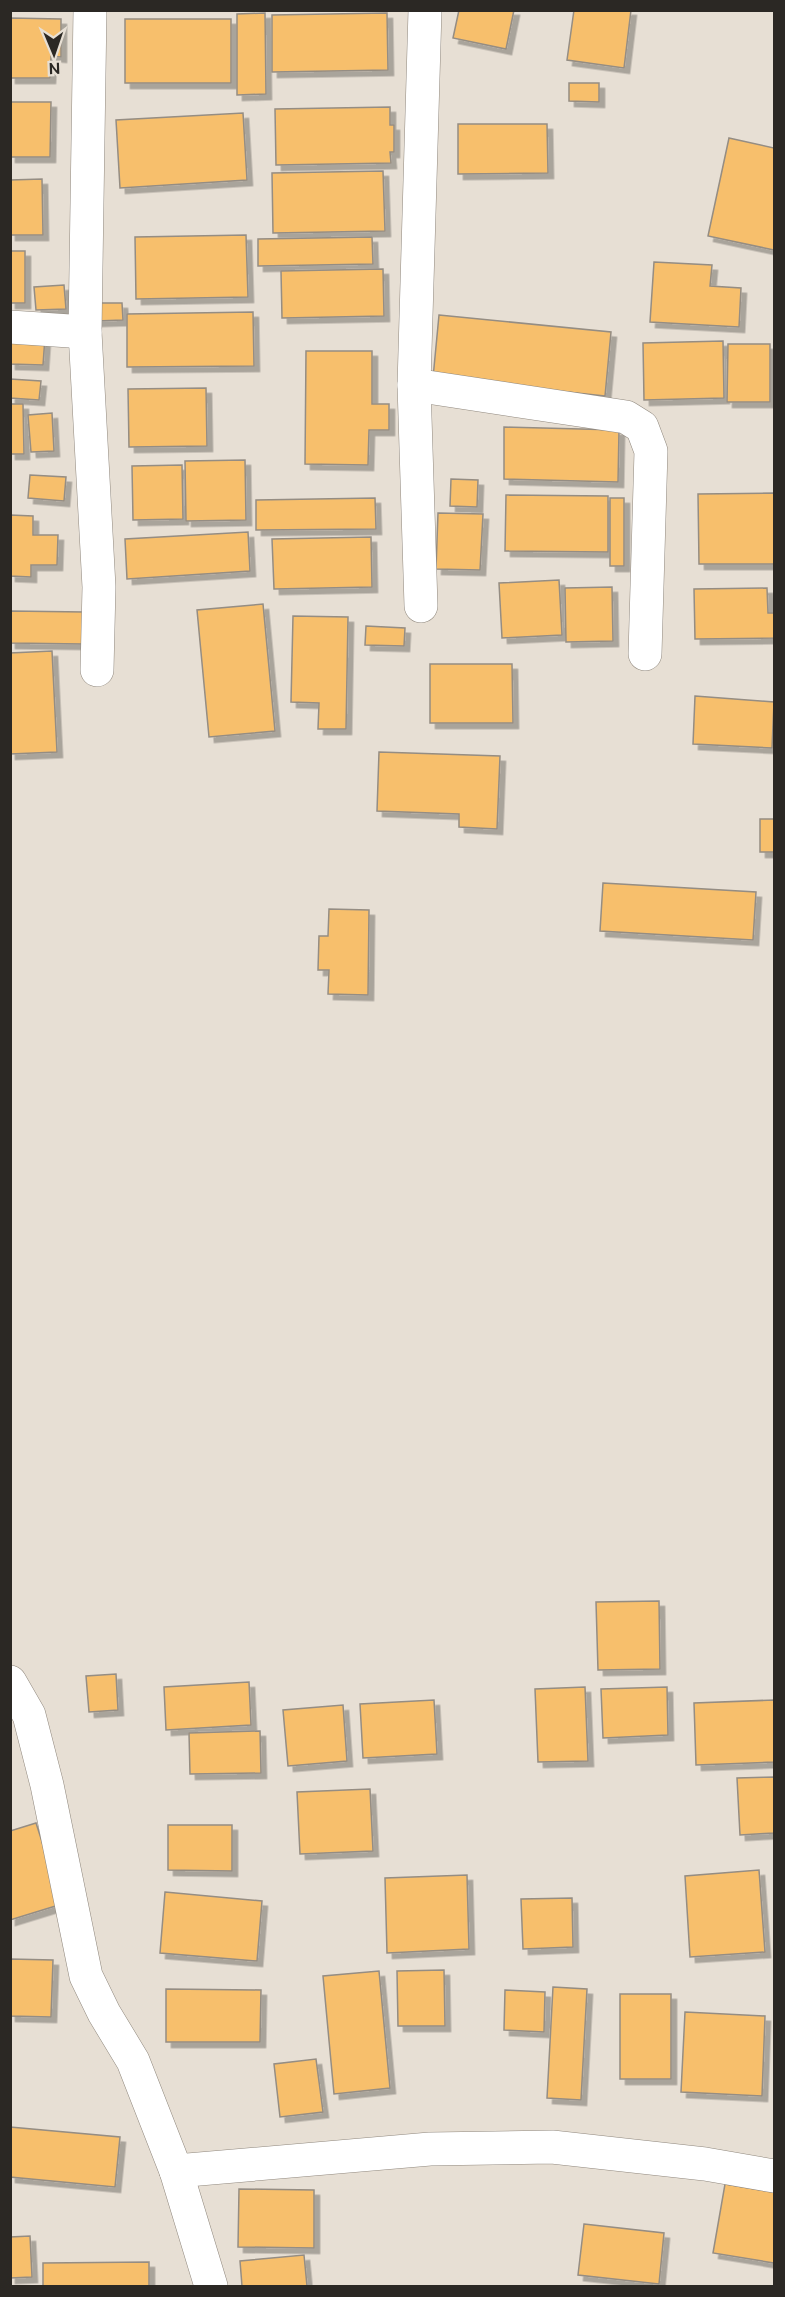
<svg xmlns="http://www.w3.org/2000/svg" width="785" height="2297" font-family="Ubuntu,sans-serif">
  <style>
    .building { fill: #f7bf6c; stroke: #958d83; stroke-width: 1.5; filter: url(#shadow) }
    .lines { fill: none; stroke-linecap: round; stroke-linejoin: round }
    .minor-casing { stroke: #90887e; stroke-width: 34 }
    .minor { stroke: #fff; stroke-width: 33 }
  </style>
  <defs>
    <filter id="shadow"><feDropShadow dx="5.5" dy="5.5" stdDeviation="0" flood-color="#0004"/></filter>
  </defs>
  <rect width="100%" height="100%" fill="#e7dfd4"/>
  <!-- building -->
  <g class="building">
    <path d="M459,10H514L506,49L453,38Z"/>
    <path d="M574,10H631L624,68L567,60Z"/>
    <path d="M265,13L266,94L237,95V14Z"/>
    <path d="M387,13L388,70L272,72V15Z"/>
    <path d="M10,18L61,19V57L51,56L50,78H10Z"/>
    <rect x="125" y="19" width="106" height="64"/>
    <path d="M569,83H599V102L569,101Z"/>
    <path d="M10,102H51L50,157H10Z"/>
    <path d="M390,107V125H394V152H390L391,163L276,165L275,109Z"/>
    <path d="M243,113L247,180L120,188L116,120Z"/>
    <path d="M458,124H547L548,173L458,174Z"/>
    <path d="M729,138L774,148V250L708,236Z"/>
    <path d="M383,171L385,231L273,233L272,173Z"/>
    <path d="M42,179L43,235H10V180Z"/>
    <path d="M246,235L248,297L136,299L135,237Z"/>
    <path d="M372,237L373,264L258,266V239Z"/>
    <rect x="10" y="251" width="15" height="52"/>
    <path d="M654,262L712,265L710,286L741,288L739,327L650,322Z"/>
    <path d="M383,269L384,316L282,318L281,271Z"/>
    <path d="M64,285L66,309L36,310L34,287Z"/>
    <path d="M96,303H122L123,320L96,321Z"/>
    <path d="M253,312L254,366L127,367V314Z"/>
    <path d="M439,315L611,332L605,396L433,378Z"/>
    <path d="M10,335L45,337L43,365L10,364Z"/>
    <path d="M723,341L724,398L644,400L643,343Z"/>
    <path d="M728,344H770V402H727Z"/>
    <path d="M306,351H372V404H389V430H369L368,465L305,464Z"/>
    <path d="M10,379L41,381L39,400L10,398Z"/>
    <path d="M206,388L207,446L129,447L128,389Z"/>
    <path d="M10,404H23L24,454H10Z"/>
    <path d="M52,413L54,451L31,452L28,415Z"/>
    <path d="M504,427L619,430L618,482L504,479Z"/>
    <path d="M245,460L246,520L186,521L185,461Z"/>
    <path d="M182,465L183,519L133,520L132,466Z"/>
    <path d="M30,475L66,477L64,501L28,498Z"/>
    <path d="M451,479L478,480L477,507L450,506Z"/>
    <path d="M774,493V564H699L698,494Z"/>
    <path d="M506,495L608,496V552L505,551Z"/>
    <path d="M375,498L376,529L256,530V500Z"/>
    <rect x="610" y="498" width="14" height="68"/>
    <path d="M438,513L483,514L480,570L436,569Z"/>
    <path d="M10,515L33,516V535H58L57,565H31V577L10,576Z"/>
    <path d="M248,532L250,571L127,579L125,539Z"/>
    <path d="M371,537L372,587L274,589L272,539Z"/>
    <path d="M559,580L562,635L502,638L499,583Z"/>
    <path d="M612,587L613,641L566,642L565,588Z"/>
    <path d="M767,588L768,613H774V638L695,639L694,589Z"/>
    <path d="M263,604L275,731L209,737L197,610Z"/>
    <path d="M10,611L84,612L83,644L10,643Z"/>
    <path d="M293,616L348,617L346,729H318L319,703L291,702Z"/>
    <path d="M366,626L405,628L404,646L365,645Z"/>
    <path d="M52,651L57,752L10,754V653Z"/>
    <path d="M430,664H512L513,723H430Z"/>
    <path d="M695,696L774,702L772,748L693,744Z"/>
    <path d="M379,752L500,756L497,829L459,827V814L377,811Z"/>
    <rect x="760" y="819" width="14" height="33"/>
    <path d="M603,883L756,892L753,940L600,931Z"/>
    <path d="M329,909L369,910L368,995L328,994L329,970H318L319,936H328Z"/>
    <path d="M659,1601L660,1669L598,1670L596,1602Z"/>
    <path d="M116,1674L118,1710L89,1712L86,1676Z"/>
    <path d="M249,1682L251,1725L166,1730L164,1687Z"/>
    <path d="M585,1687L588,1761L538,1762L535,1689Z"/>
    <path d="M667,1687L668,1735L603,1738L601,1689Z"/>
    <path d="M434,1700L437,1754L363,1758L360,1704Z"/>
    <path d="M774,1700V1762L696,1765L694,1703Z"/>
    <path d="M343,1705L347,1761L288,1766L283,1710Z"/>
    <path d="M260,1731L261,1773L190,1774L189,1733Z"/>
    <path d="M774,1777V1833L740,1835L737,1778Z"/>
    <path d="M370,1789L373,1851L300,1854L297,1792Z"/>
    <path d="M36,1823L62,1904L10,1920V1831Z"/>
    <path d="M168,1825H232V1871L168,1870Z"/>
    <path d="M759,1870L765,1952L690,1957L685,1876Z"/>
    <path d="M467,1875L469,1949L387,1953L385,1878Z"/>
    <path d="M165,1892L262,1901L257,1961L160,1953Z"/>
    <path d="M572,1898L573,1947L523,1949L521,1899Z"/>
    <path d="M10,1959L53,1960L51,2017L10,2016Z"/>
    <path d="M444,1970L445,2026H398L397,1971Z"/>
    <path d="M379,1971L390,2088L334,2094L323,1976Z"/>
    <path d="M553,1987L587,1989L581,2100L547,2098Z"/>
    <path d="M166,1989L261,1990L260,2042H166Z"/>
    <path d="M505,1990L545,1992L544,2032L504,2030Z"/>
    <rect x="620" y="1994" width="51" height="85"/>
    <path d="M685,2012L765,2016L762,2096L681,2092Z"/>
    <path d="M316,2059L323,2112L280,2117L274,2064Z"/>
    <path d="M10,2127L120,2137L115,2187L10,2177Z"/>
    <path d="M725,2184L774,2192V2263L713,2253Z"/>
    <path d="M239,2189L314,2190V2248L238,2247Z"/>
    <path d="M584,2224L664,2233L659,2284L578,2275Z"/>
    <path d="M30,2236L32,2277L10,2278V2237Z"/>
    <path d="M304,2255L307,2286H242L240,2261Z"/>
    <path d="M149,2262V2286H43V2263Z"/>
  </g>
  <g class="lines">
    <!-- minor casing -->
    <g class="minor-casing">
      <g id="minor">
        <path d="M90,10L85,332L99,587L97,670"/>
        <path d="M10,327L85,332"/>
        <path d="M414,385L626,417L642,427L651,451L645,654"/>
        <path d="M421,606L414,385L425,10"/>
        <path d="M10,1682L29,1715L47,1785L86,1976L104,2013L133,2061L176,2171L211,2286"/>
        <path d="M176,2171L430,2149L552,2147L705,2164L774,2176"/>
      </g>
    </g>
    <!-- minor -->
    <use href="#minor" class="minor"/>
  </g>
  <!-- border -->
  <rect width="785" height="2297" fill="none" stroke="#2b2824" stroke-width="24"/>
  <!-- north arrow -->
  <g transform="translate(54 54) rotate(178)" stroke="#e7dfd4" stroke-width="4.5" paint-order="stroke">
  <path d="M0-4.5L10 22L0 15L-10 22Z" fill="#2b2824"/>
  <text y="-9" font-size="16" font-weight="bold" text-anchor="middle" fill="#2b2824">N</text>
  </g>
</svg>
